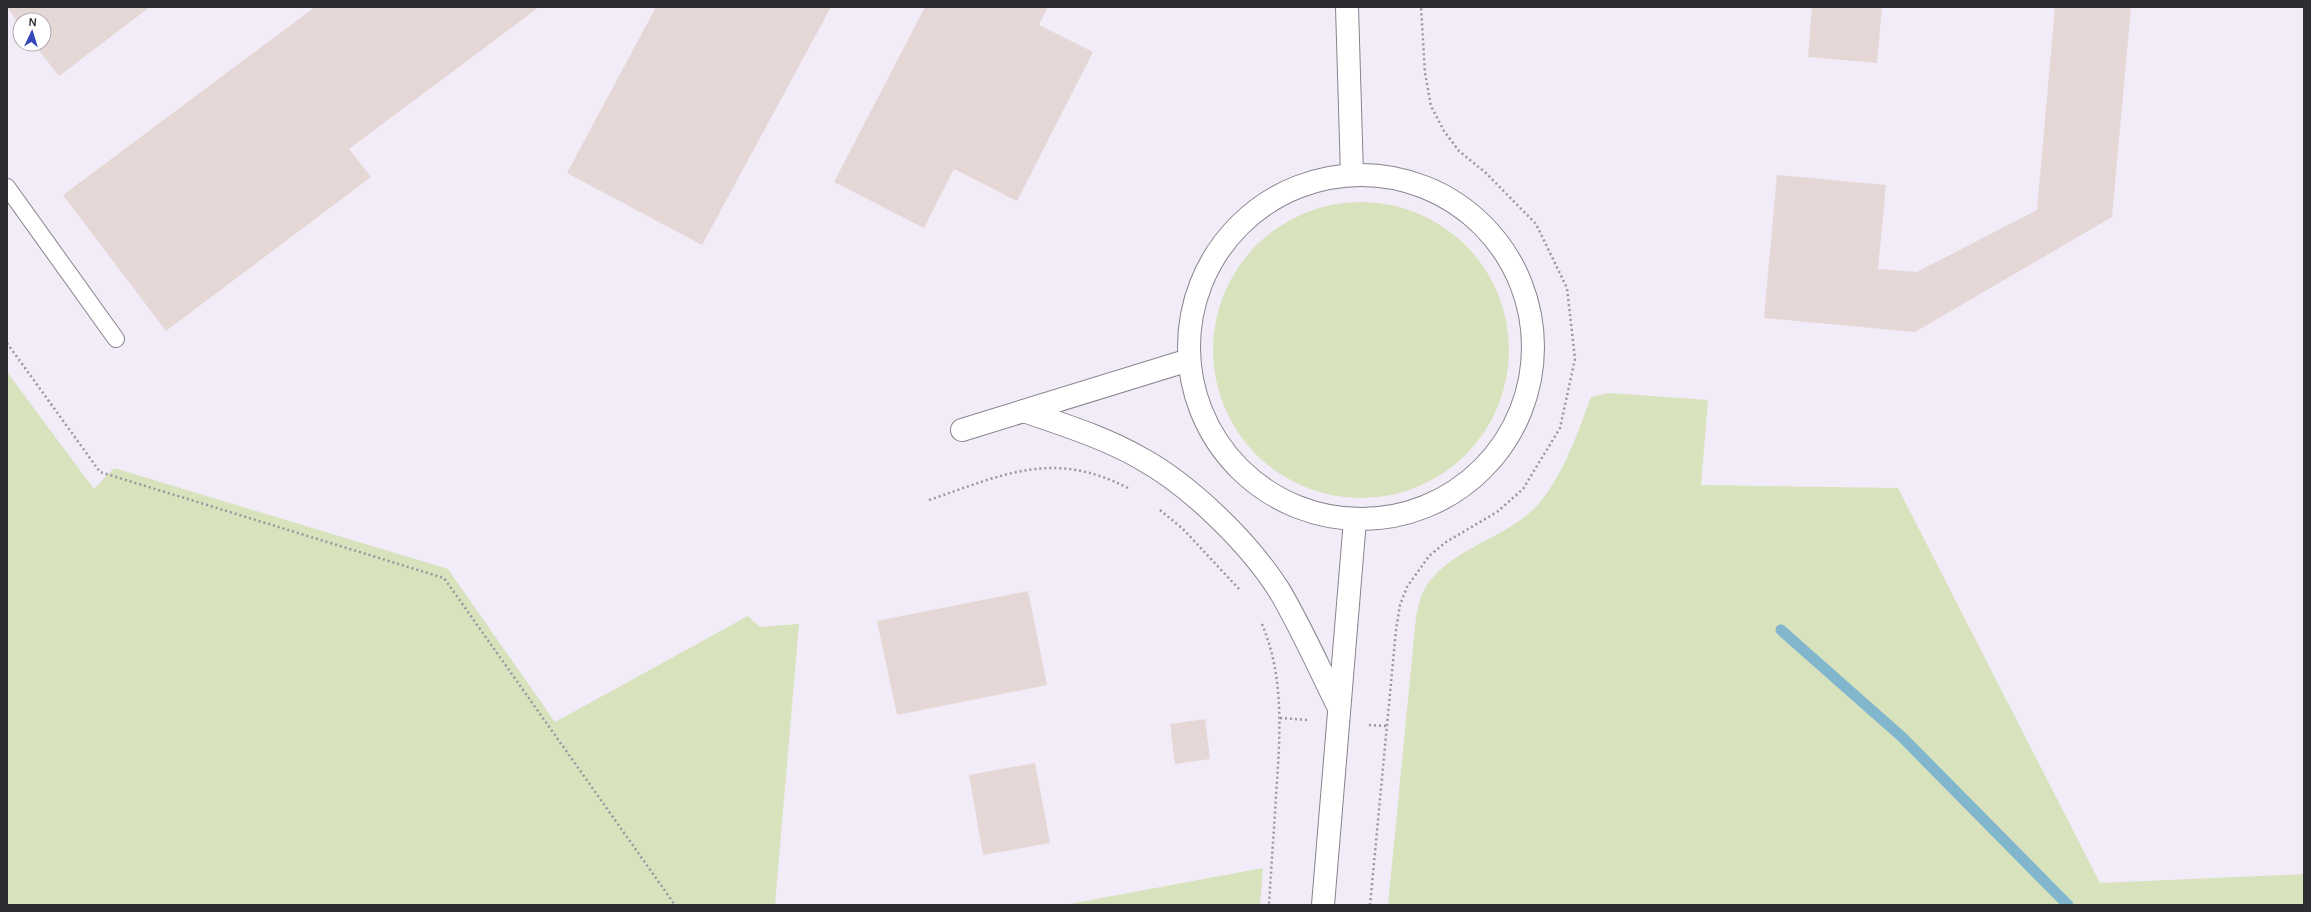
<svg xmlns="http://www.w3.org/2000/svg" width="2311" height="912" font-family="Manrope,sans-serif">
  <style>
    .green { fill: #d8e2bd }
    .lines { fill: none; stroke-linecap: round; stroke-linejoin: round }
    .stream { stroke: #82b6cc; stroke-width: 11 }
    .building { fill: #e5d7d5 }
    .service-casing { stroke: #87838d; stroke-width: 18 }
    .minor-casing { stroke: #87838d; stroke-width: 24 }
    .path { stroke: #9a969f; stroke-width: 2.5; stroke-dasharray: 2 3; stroke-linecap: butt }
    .service { stroke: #fff; stroke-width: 16 }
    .minor { stroke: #fff; stroke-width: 22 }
  </style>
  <rect width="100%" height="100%" fill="#f1ecf8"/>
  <!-- green -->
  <g class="green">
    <circle cx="1361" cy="350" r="148"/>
    <path d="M7,372L94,489L114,468L448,569L555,722L748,616L760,627L799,624L775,905H7Z"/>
    <path d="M1609,393L1708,400L1701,485L1898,488L2100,883L2304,874V905H1388L1416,617C1418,608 1420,596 1425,588C1451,546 1510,539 1541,501C1565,471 1578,432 1591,397Z"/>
    <path d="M1263,868L1260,905H1064Z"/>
  </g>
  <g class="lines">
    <!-- stream -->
    <path class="stream" d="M1781,630L1902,737L2068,905"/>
  </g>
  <!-- building -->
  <g class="building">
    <path d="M7,7H150L59,76L34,44H44V20H20V26Z"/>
    <path d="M315,7H539L349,149L371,177L166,331L63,195Z"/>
    <path d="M656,7H831L702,245L567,173Z"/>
    <path d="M925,7H1048L1039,25L1093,52L1017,201L954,169L924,228L834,182Z"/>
    <path d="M1812,7H1882L1877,63L1808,57Z"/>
    <path d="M2055,7H2131L2112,217L1915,332L1764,318L1777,175L1886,185L1878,269L1917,272L2037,210Z"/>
    <path d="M1028,591L1047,685L897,715L877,621Z"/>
    <path d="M1205,719L1210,759L1175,764L1170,724Z"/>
    <path d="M1035,763L1050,843L983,855L969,775Z"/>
  </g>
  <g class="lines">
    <!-- service casing -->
    <g class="service-casing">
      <path id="service" d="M7,187L116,339"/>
    </g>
    <!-- minor casing -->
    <g class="minor-casing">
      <g id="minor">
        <path d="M1347,7L1352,175"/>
        <circle cx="1361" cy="347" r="172"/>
        <path d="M1024,411C1064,425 1106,438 1142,459C1191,486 1249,543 1279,590C1301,627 1319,668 1338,706"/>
        <path d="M962,430L1189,360"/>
        <path d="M1323,905L1355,520"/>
      </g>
    </g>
    <!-- path -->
    <g class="path">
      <path d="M7,343L100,472L444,578L675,905"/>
      <path d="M929,500C1003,475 1052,449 1128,488"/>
      <path d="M1160,510L1183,529L1239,589"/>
      <path d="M1262,624C1285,679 1280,737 1276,796C1274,832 1271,869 1269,905"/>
      <path d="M1280,718L1308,720"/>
      <path d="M1369,725L1387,726"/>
      <path d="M1370,905L1396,630L1400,605L1407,587L1429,556L1446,542L1497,512L1523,489L1560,428L1575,359L1567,288L1536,224L1486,173L1459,151L1444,131L1431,106L1425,73L1421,7"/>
    </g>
    <!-- service -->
    <use href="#service" class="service"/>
    <!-- minor -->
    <use href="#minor" class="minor"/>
  </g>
  <!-- border -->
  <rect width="2311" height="912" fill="none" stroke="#2e2c31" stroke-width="16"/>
  <!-- north arrow -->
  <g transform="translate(32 32) rotate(4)"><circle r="19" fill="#ffffff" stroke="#ababad"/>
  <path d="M0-3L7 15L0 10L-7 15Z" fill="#3647ba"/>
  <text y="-6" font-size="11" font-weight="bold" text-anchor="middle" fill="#2e2c31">N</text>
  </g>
</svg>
